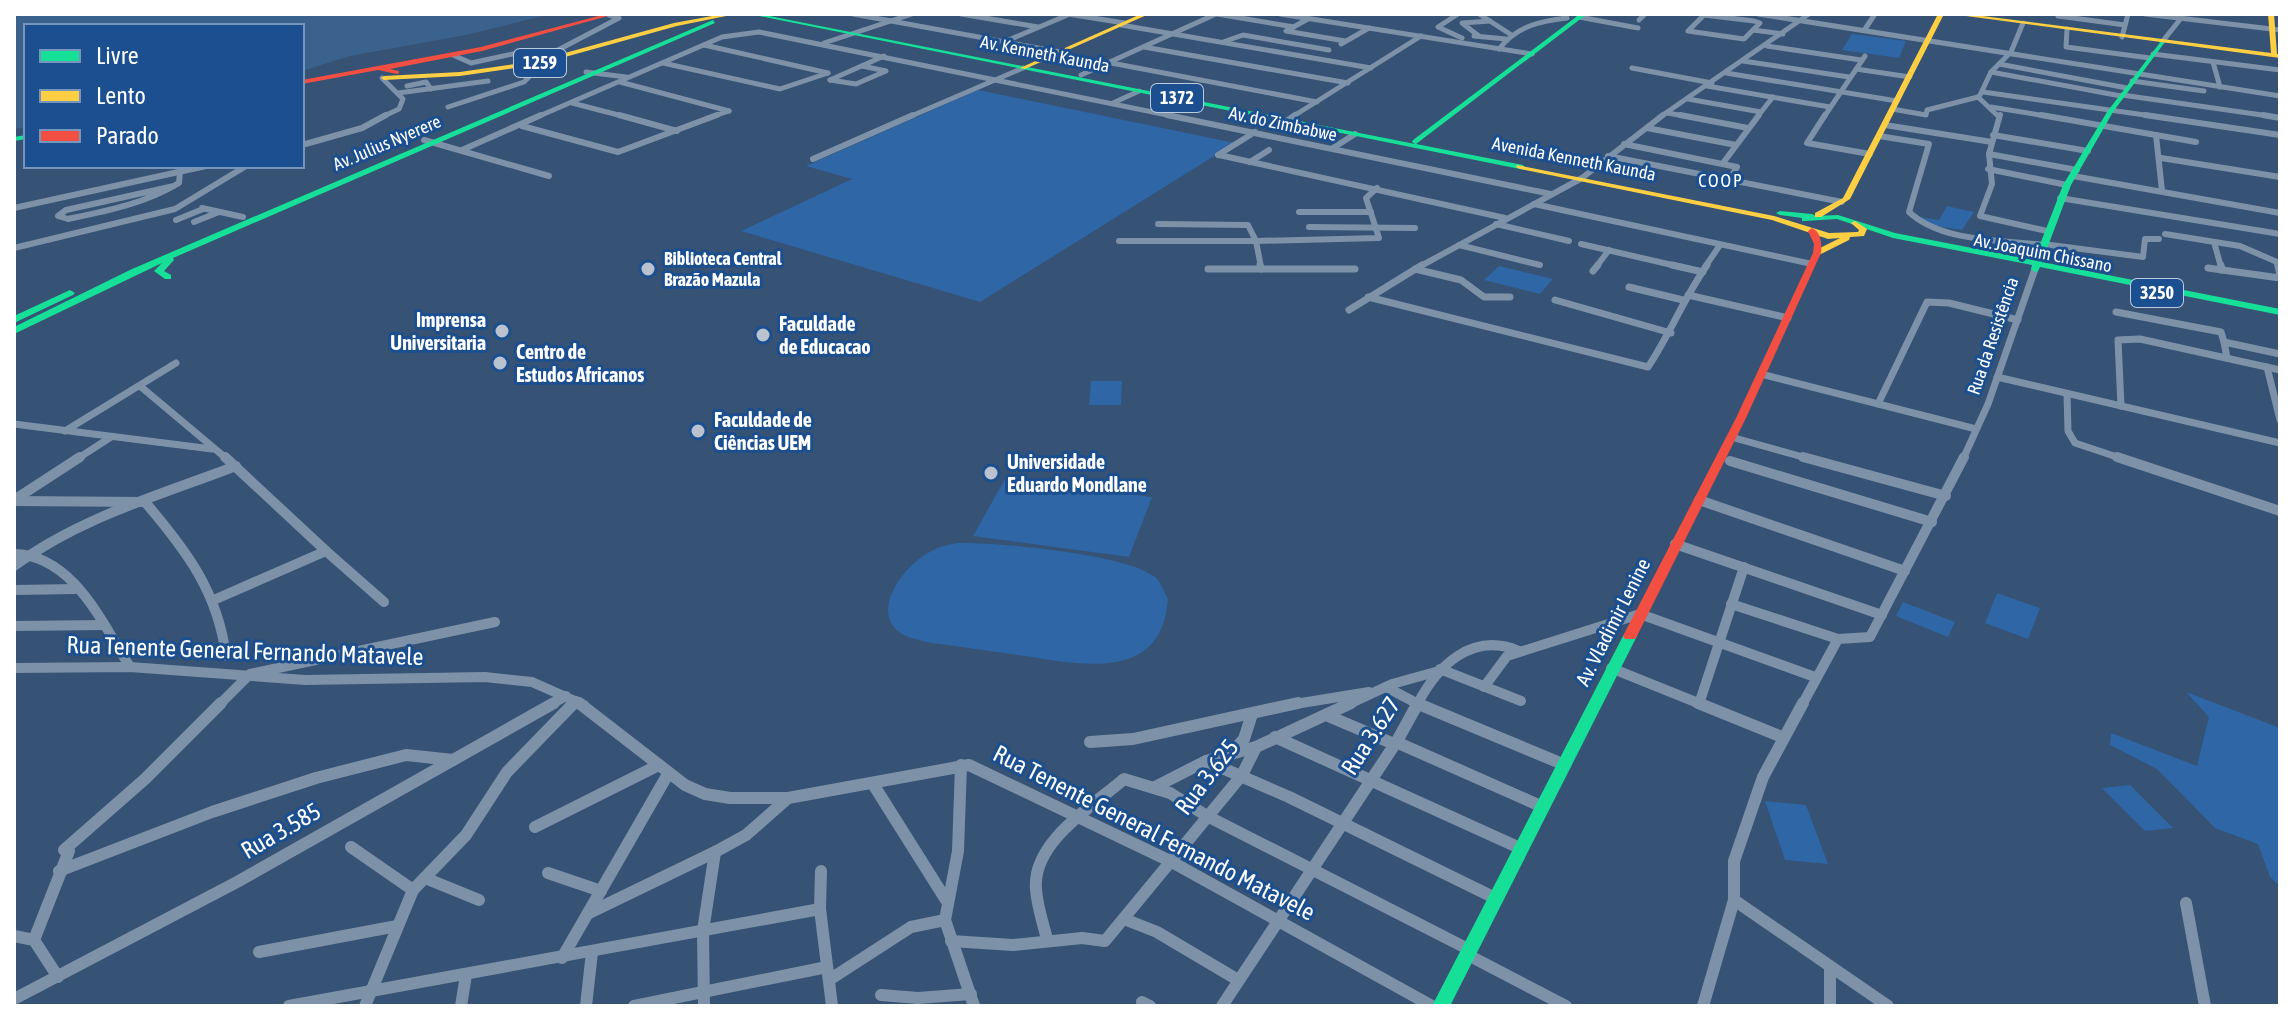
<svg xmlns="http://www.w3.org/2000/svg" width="2294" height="1020" font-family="'Asap Condensed',sans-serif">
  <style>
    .green { fill: #2f66a5 }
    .water { fill: #3b618d }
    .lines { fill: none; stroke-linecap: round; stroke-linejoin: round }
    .street-far4 { stroke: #7d92a8; stroke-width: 5 }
    .street-far3 { stroke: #7d92a8; stroke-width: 6 }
    .street-far2 { stroke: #7d92a8; stroke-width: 7 }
    .street-far1 { stroke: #7d92a8; stroke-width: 10 }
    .street { stroke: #7d92a8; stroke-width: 12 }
    .fast { fill: #16e098; fill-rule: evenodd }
    .slow { fill: #ffcf43; fill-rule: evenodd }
    .jam { fill: #f24e42; fill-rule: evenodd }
    .poi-dot { fill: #b9c2ce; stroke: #1b4f8f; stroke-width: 3 }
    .labels { text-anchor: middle; stroke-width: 6; stroke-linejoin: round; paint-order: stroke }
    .far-street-label { font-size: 18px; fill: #fff; stroke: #1b4f8f }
    .shield { fill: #1b4f8f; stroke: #bbcadd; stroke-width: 2 }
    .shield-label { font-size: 18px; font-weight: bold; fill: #fff }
    .far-neighbourhood-label { font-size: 18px; letter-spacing: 2px; fill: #fff; stroke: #1b4f8f }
    .far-poi-label { font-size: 18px; font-weight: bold; fill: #fff; stroke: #1b4f8f; text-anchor: start }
    .poi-label { font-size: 20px; font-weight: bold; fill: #fff; stroke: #1b4f8f; text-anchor: start }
    .street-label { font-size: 20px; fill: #fff; stroke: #1b4f8f }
    .near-street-label { font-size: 24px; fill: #fff; stroke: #1b4f8f }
  </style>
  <rect width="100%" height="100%" fill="#365274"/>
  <!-- green -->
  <g class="green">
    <path d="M1852,34L1906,41L1899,58L1842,50Z"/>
    <path d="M978,90L1235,143L980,302L741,231L852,179L806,166Z"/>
    <path d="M1947,206L1974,212L1962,230L1930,225L1919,217L1939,220Z"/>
    <path d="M1499,266L1553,279L1540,294L1484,280Z"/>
    <path d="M1091,381H1122L1121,405H1089Z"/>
    <path d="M1005,479L1152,497L1129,557L973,536Z"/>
    <path d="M957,543C996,542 1127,554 1155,577C1161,582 1164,592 1168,599C1162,682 1083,665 1025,656C992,651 959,647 926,642C918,639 908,638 902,634C868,612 904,566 928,553C937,547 947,545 957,543Z"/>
    <path d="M1997,593L2040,608L2028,639L1985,623Z"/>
    <path d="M1903,602L1955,622L1948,637L1896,616Z"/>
    <path d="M2186,692L2280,728V886L2270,877L2258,844L2215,828L2157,769L2110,745L2111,733L2197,766L2209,717Z"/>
    <path d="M2130,785L2173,828L2145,831L2102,788Z"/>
    <path d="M1765,801L1806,805L1828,864L1785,860Z"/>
  </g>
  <!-- water -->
  <path class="water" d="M14,14H551L466,35L350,56L302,71V26H26V127L14,129Z"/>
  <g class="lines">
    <!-- street-far4 -->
    <g class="street-far4">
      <path d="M853,14L1060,52"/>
      <path d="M961,14L1038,27"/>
      <path d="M1068,14L1124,23"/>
      <path d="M1217,14L1294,27"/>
      <path d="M1280,14L1532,54"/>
      <path d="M1458,14L1438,27L1462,38"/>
      <path d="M1479,14L1510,34"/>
      <path d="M1758,14L2280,96"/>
      <path d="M2145,14L2280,30"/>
      <path d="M1704,15L1754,21L1760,23L1744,39L1688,31Z"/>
      <path d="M2058,16L2125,25"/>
      <path d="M1579,17L1638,28"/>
      <path d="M1308,19L1286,31L1345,41"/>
      <path d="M1639,20L1645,14"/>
      <path d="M1121,25L1371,68"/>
      <path d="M1865,29L1875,14"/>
      <path d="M2067,29L2066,47L2150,58"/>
      <path d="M1753,30L1783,34"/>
      <path d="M1474,36L1506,39"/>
      <path d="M1479,36L1462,23L1490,21"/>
      <path d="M2122,37L2128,14"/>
      <path d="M1004,42L1070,14"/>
      <path d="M1223,42L1243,35L1329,50"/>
      <path d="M2162,42L2182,17"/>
      <path d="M824,43L912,14"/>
      <path d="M1341,44L1369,28"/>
      <path d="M704,45L828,73"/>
      <path d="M1767,46L1861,60"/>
      <path d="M1144,47L1348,83"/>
      <path d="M1499,49C1517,26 1540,21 1567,18"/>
      <path d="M2153,54L2280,70"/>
      <path d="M453,55L471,63L517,53"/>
      <path d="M537,61L619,18L609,15"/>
      <path d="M1743,61L1849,77"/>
      <path d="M2213,62L2220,87"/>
      <path d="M663,63L780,89L828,73"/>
      <path d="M1111,63L1317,102"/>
      <path d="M1999,64L2127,88"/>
      <path d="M1632,68L1712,83"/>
      <path d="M1856,69L1910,77"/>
      <path d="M586,72L626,77"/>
      <path d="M1991,72L2121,96"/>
      <path d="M1726,73L1897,101"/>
      <path d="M1081,75L1216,14"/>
      <path d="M382,78L403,99L399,109L382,117"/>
      <path d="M830,80L856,84L886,71L862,66"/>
      <path d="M830,80L884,56"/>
      <path d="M2132,81L2204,91"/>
      <path d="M620,82L729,111"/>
      <path d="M407,86L426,82L431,89"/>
      <path d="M1707,86L1830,107"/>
      <path d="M1983,92L2159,117"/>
      <path d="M398,93L488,81"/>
      <path d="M1980,95L1991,72L2011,52L2023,23"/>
      <path d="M2122,95L2276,117"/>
      <path d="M1978,97L1999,117"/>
      <path d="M1688,99L1761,112"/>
      <path d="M572,103L626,117"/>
      <path d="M1113,103L1139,91"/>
      <path d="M448,107L524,82L544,62"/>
      <path d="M1991,107L2052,117"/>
      <path d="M1892,109L1926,115L1927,110L1978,97"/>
      <path d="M1667,113L1691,117"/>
      <path d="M537,117L722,37L759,32L1177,117"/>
      <path d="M711,117L729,111"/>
      <path d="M909,117L1023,68"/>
      <path d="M1292,117L1421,36"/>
      <path d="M1660,117L1809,14"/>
      <path d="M1757,117L1773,97"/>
      <path d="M1824,117L1865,56"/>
    </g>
    <!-- street-far3 -->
    <g class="street-far3">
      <path d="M619,115L677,131"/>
      <path d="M1167,115L1551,194"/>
      <path d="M1680,115L1748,128"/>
      <path d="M1825,115L1807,143L1870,154"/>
      <path d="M2000,115L1989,154L1992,184L1980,216L2047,231"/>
      <path d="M2041,115L2196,142"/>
      <path d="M2145,115L2280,135"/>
      <path d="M2263,115L2280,118"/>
      <path d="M1288,120L1295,115"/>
      <path d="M1885,125L1992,142"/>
      <path d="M522,126L618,152L717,115"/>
      <path d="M1647,128L1736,145"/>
      <path d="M1993,135L2088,151"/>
      <path d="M2156,135L2162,191"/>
      <path d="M1879,136L1929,144L1909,212C1941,242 2001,240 2043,245"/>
      <path d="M424,140L549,176"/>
      <path d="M1624,144L1737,167L1729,180"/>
      <path d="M302,145L362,128L386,115"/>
      <path d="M1333,148L1355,134"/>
      <path d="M462,150L541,115"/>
      <path d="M1989,154L2077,170"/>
      <path d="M1218,155L1255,132"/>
      <path d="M1219,155L1505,218"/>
      <path d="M1608,156L1842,202"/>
      <path d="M2161,158L2280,177"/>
      <path d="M813,159L913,115"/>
      <path d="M1250,162L1269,150"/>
      <path d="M1723,163L1759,115"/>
      <path d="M1988,169L2067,185"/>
      <path d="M2073,176L2280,213"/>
      <path d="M174,186L66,210L58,216L68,219C107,211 144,204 179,183L180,172"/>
      <path d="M2060,198L2280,234"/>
      <path d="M1534,204L1812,264"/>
      <path d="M14,208L206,166"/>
      <path d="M202,208L243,217"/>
      <path d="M1299,212H1371"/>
      <path d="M176,220L203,209"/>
      <path d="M194,222L219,212"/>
      <path d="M1496,224L1569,241"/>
      <path d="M1309,227L1415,228"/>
      <path d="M2165,234L2240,246L2277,262L2278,267"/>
      <path d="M1119,241H1256L1248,225L1158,224"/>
      <path d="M2214,242L2221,267"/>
      <path d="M1581,244L1681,267"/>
      <path d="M2043,244L2143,257L2145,239H2159"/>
      <path d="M1459,245L1540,265"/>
      <path d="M14,248L175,209L246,166"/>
      <path d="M1261,267L1256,241L1379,238L1366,198L1377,188"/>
      <path d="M1419,267L1582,178L1663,115"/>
      <path d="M1596,267L1609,250"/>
      <path d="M1705,267L1720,245"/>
    </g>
    <!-- street-far2 -->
    <g class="street-far2">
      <path d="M1260,265L1261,269"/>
      <path d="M1672,265L1703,272"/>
      <path d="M2221,265L2222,270"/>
      <path d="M2278,265L2280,276"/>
      <path d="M2208,268L2280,278"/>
      <path d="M1208,269H1355"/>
      <path d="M1415,269L1461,280L1484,297H1510"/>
      <path d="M1593,271L1598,265"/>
      <path d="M1629,287L1683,300"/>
      <path d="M1688,295L1788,318"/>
      <path d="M1368,297L1648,367C1670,334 1684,298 1707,265"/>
      <path d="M1555,300L1671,333"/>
      <path d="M1349,310L1422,265"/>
      <path d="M2116,312L2221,332L2224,342"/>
      <path d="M2227,358L2224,342L2280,354"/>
      <path d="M2267,367L2280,420"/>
      <path d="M1761,374L1976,429"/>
      <path d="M1997,377L2280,443"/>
      <path d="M140,386L227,459"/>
      <path d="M2067,394L2068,431L2075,443L2123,459"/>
      <path d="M1878,404L1927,302L1949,303L2018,320"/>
      <path d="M2121,406L2118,340L2140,339L2280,370"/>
      <path d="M14,424L212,449"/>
      <path d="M65,431L176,363"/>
      <path d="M1731,437L1810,459"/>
      <path d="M77,459L111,437"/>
      <path d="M1963,459L1988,404L2035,269"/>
    </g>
    <!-- street-far1 -->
    <g class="street-far1">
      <path d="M1803,457L1946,496"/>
      <path d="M2117,457L2280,511"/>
      <path d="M1730,461L1932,522"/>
      <path d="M14,500L80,457"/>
      <path d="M1699,500L1905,571"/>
      <path d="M14,501L145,502C186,550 218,592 226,656"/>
      <path d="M1675,544L1882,615"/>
      <path d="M326,551L384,602"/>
      <path d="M14,554C73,555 102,623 130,667"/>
      <path d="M14,566C81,517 160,495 236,466"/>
      <path d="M14,590L75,589"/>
      <path d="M216,599L326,551L225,457"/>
      <path d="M1731,604L1838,639"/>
      <path d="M14,626L104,625"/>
      <path d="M14,668L130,667L305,680L485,677L532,682L584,705"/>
      <path d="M1611,668L1703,705"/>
      <path d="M1440,669L1521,701"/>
      <path d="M1386,687L1420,705"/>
      <path d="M1484,687L1507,656L1640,614L1815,677"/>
      <path d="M1699,704L1744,567"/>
      <path d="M219,705L250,674L495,622"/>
      <path d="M550,705L566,696"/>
      <path d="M572,705L576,701"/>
      <path d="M1289,705L1369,692"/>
      <path d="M1347,705L1392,684L1439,671"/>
      <path d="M1417,705C1437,666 1472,631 1519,651"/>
      <path d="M1802,705L1838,639L1870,637L1964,457"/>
    </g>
    <!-- street -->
    <g class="street">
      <path d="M579,703L685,785L705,794L730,798H788L969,765L1170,861L1432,1006"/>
      <path d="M1416,703L1565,765"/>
      <path d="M1698,703L1782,737"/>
      <path d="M1326,715L1394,744"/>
      <path d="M1275,737L1522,849"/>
      <path d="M1090,742L1133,739L1298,703"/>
      <path d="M1396,742L1543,807"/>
      <path d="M1234,750L1244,739L1252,714"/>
      <path d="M1206,761L1289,797L1497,899"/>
      <path d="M961,765L958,851L945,920L974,1006"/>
      <path d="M873,784L946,900"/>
      <path d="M1155,787L1206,761L1256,747"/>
      <path d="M535,827L659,765"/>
      <path d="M351,847L413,890"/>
      <path d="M59,871L212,812L316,778L406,755L453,760"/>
      <path d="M548,873L601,891"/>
      <path d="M425,878L479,900"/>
      <path d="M1734,900L1888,1006"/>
      <path d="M2186,903L2205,1006"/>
      <path d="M820,909L832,1006"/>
      <path d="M589,913L715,852"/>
      <path d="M1124,919L1157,932L1238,980"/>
      <path d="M14,936L34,940L58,977"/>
      <path d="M1047,939C1043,923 1037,906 1036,889C1032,842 1093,806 1124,779L1170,793L1207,816L1470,950"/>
      <path d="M34,940L69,851L64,850L145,779L221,703"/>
      <path d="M951,941L1013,945L1082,938L1105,941L1242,775L1256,747L1351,703"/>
      <path d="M259,952L397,926"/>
      <path d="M1468,955L1566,1006"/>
      <path d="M562,958L668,774"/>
      <path d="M1830,968V1006"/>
      <path d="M829,980L911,927L945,920"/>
      <path d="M881,995L918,998L971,994"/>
      <path d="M14,999L237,882L554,703"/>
      <path d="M1142,1002L1150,1006"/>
      <path d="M289,1006L820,909L821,871"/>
      <path d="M365,1006L413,890L466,835L507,772L574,703"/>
      <path d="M461,1006L466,975"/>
      <path d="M586,1006L592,952"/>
      <path d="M634,1006L827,967"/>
      <path d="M704,1006L703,931L715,852L746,835L788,798"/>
      <path d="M1222,1006L1397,741L1418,703"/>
      <path d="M1703,1006L1734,900V861L1763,777L1803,703"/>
    </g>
    <!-- fast -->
    <g class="fast">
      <path d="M749,14H760L1415,144L1412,142L1413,140L1580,14H1587L1416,144L1523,165L1524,167L1520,169Z"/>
      <path d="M713,20L715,23L173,258L174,260L164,271L171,275V279H165L154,271L162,263L14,334V327L132,269Z"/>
      <path d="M2162,40L2165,42L2113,112L2071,185L2042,262L2280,309V315L2040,267L2038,271L2035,272L2031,269L2032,265L1893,238L1837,219L1805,221H1802V218L1780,215L1776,213L1780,211L1812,214L1816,216L1838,215L1895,233L2034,260L2063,185L2107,112Z"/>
      <path d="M26,135V139L14,141V137Z"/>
      <path d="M70,290L75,293L73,295L14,323V316Z"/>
      <path d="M1630,631L1635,633L1637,636L1450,1006H1432L1623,636L1625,633Z"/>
    </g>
    <!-- slow -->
    <g class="slow">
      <path d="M723,14H736L677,26L536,65L460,76L384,80L381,78L384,76L460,72L536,61L674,23Z"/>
      <path d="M1141,14H1149L1025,69L1020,68Z"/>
      <path d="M1938,14H1944L1850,199L1821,217H1815V213L1843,198Z"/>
      <path d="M1951,14H1967L2271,53L2268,14H2274L2277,54H2280V58Z"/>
      <path d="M1517,165L1774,216L1829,233L1858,232L1859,230L1851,223L1855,221L1867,229L1864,236L1850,237L1849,240L1817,256L1814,255V251L1840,238L1828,239L1772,220L1520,169L1516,167Z"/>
    </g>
    <!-- jam -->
    <g class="jam">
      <path d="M606,14H615L482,51L390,69L399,71V73L397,74L378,70L302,84V80L481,47Z"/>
      <path d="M1812,228C1821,232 1822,244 1821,253L1746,418L1637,636L1635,639H1625L1623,636L1736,418L1813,253L1814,244L1808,231Z"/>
    </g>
  </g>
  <!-- markers -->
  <g class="poi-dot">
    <circle cx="648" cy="269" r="8"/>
    <circle cx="502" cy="331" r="8"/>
    <circle cx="763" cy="335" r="8"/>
    <circle cx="500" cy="363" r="8"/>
    <circle cx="698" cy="431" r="8"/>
    <circle cx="991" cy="473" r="8"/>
  </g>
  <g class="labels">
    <!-- far-street labels -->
    <g class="far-street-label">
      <text transform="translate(1045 54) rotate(11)" y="6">Av. Kenneth Kaunda</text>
      <text transform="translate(1283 124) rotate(12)" y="6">Av. do Zimbabwe</text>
      <text transform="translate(387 143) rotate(-23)" y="6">Av. Julius Nyerere</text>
      <text transform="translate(1574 159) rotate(11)" y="6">Avenida Kenneth Kaunda</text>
      <text transform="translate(2043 253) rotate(11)" y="6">Av. Joaquim Chissano</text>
      <text transform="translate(1993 336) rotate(-71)" y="6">Rua da Resistência</text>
    </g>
    <!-- shield labels -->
    <g class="shield">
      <rect x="514" y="49" width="52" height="28" rx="6"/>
      <rect x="1151" y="84" width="52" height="28" rx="6"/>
      <rect x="2131" y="279" width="52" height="28" rx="6"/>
    </g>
    <g class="shield-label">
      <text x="540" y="69">1259</text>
      <text x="1177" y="104">1372</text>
      <text x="2157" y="299">3250</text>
    </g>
    <!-- far-neighbourhood labels -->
    <g class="far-neighbourhood-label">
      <text x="1721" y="187">COOP</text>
    </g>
    <!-- far-poi labels -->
    <g class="far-poi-label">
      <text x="664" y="265">Biblioteca Central<tspan x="664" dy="21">Brazão Mazula</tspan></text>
    </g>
    <!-- poi labels -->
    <g class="poi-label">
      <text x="486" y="327" text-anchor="end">Imprensa<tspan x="486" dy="23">Universitaria</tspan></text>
      <text x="779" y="331">Faculdade<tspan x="779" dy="23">de Educacao</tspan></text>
      <text x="516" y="359">Centro de<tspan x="516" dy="23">Estudos Africanos</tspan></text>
      <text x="714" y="427">Faculdade de<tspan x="714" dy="23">Ciências UEM</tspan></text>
      <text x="1007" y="469">Universidade<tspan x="1007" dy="23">Eduardo Mondlane</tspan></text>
    </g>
    <!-- street labels -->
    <g class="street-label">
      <text transform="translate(1613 622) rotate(-63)" y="7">Av. Vladimir Lenine</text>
    </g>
    <!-- near-street labels -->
    <g class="near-street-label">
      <text transform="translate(245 651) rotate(2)" y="8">Rua Tenente General Fernando Matavele</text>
      <text transform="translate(1371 736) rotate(-57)" y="8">Rua 3.627</text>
      <text transform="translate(1207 777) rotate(-53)" y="8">Rua 3.625</text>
      <text transform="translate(281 831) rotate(-30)" y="8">Rua 3.585</text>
      <text transform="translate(1154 833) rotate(27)" y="8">Rua Tenente General Fernando Matavele</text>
    </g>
  </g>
  <!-- border -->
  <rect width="2294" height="1020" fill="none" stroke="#ffffff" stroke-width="32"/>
  <!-- legend -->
  <rect x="24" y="24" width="280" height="144" fill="#1b4f8f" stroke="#7695bc" stroke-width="2"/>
  <rect x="40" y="50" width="40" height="12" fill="#16e098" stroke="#7695bc" stroke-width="2"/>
  <text x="96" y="64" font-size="24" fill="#ffffff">Livre</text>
  <rect x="40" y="90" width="40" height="12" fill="#ffcf43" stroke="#7695bc" stroke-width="2"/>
  <text x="96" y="104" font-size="24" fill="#ffffff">Lento</text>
  <rect x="40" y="130" width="40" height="12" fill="#f24e42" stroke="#7695bc" stroke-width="2"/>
  <text x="96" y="144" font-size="24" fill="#ffffff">Parado</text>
</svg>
